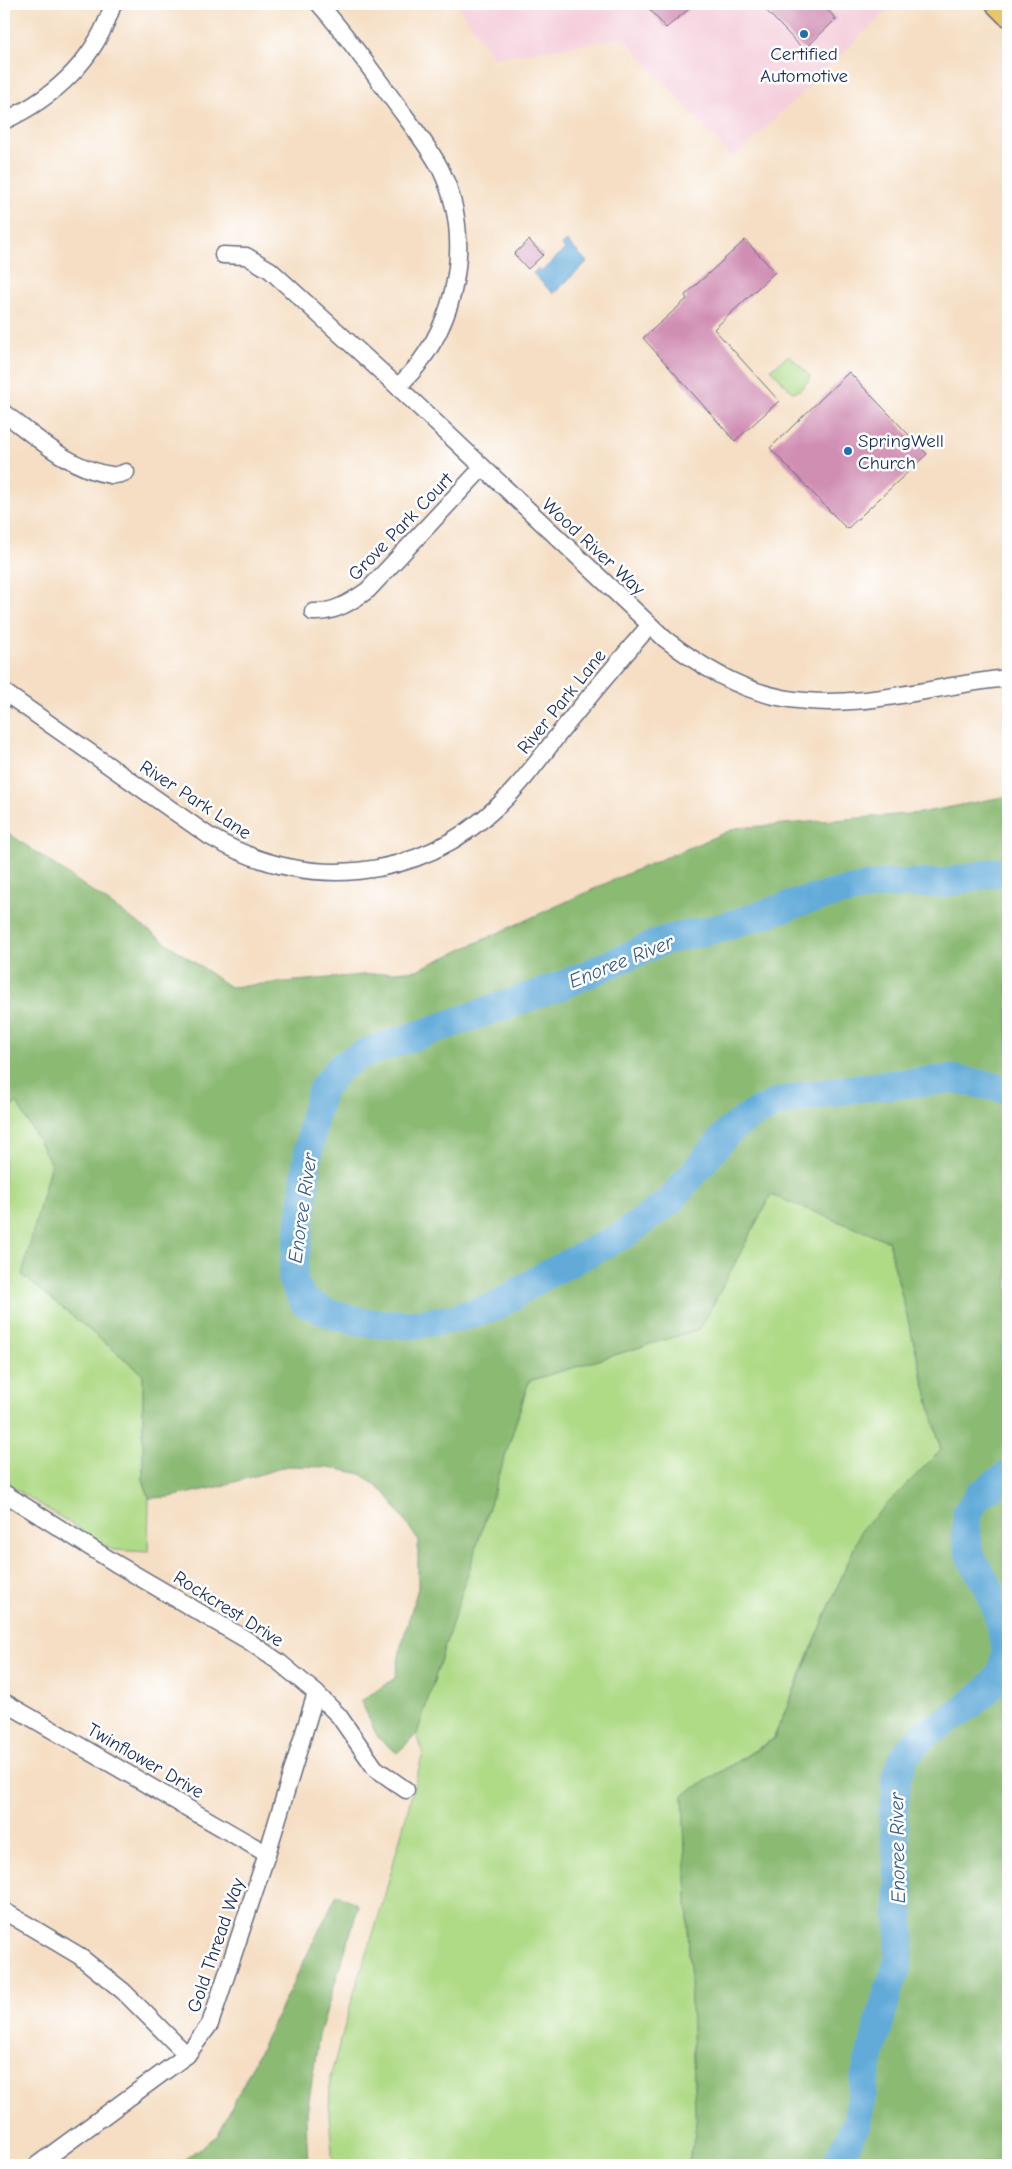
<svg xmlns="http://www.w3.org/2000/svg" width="1012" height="2169" font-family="'Comic Neue',sans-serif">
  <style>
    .built { fill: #f5cfdb }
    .green { fill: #afda86; stroke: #658472 }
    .forest { fill: #8bba73; stroke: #537468 }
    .water { fill: #62abd9; stroke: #3e6d9c }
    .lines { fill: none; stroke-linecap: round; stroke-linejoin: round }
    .river { stroke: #62abd9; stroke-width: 29 }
    .building { fill: #d08eb3 }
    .minor-casing { stroke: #676c81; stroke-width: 19 }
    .primary-casing { stroke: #676c81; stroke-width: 28 }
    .minor { stroke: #fff; stroke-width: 16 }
    .primary { stroke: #ebc669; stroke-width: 25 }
    .poi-dot { fill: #1f6fb2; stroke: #fff; stroke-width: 2 }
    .labels { text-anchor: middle; stroke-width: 5; stroke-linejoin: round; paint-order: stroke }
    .poi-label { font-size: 19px; fill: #1b2f5e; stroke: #fff }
    .street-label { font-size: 19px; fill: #1b2f5e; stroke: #fff }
    .water-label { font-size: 20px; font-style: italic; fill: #345a89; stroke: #fff }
  </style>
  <rect width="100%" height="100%" fill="#fff"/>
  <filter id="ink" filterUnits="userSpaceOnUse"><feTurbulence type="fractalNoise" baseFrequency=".02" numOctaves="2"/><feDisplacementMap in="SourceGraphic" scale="10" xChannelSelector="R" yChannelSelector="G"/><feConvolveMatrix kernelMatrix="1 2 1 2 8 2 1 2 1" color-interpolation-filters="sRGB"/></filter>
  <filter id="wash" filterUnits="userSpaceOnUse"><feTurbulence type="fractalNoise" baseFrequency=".0096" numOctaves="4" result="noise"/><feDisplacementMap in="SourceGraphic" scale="20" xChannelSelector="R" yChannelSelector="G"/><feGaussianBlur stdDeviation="1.12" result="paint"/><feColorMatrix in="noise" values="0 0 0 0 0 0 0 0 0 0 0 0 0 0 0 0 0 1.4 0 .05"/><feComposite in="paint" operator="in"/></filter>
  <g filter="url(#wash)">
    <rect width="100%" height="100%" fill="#f5dec3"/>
    <!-- built -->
    <path class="built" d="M457,4H894L733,159L624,38L493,58Z"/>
    <!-- green -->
    <g class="green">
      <path d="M789,355L810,376V379L800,390L792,392L771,369Z"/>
      <path d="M17,1103L51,1163L22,1275L143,1374V1479L149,1498L148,1552L113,1550L4,1482V1112Z"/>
      <path d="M771,1194L888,1241L941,1450L862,1529L773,1739L683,1795L696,2135L686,2165H333L329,2114L330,2078L354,1993L381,1909L423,1753L417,1734L529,1381L700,1329Z"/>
    </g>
    <!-- forest -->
    <g class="forest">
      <path d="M1008,796V2165H686L696,2135L683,1795L774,1739L862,1529L941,1450L888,1241L771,1195L700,1329L529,1381L417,1734L397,1753L378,1738L361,1701L395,1678L401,1646L418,1588V1540L386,1494L361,1474L329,1467L288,1466L218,1487L170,1497L149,1498L143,1479V1374L22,1275L51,1163L17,1103L4,1112V830L230,987L417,970L631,872L736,828L920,813Z"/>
      <path d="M337,1894L359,1905L319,2035L306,2120L308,2165H178L218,2135Z"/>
    </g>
    <!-- water -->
    <path class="water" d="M567,241L587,262L553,294L533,273L538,269L541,272L565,249L562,245Z"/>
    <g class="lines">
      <!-- river -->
      <g class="river">
        <path d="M1008,870L944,883L884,884L840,892L804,901L721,928L665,940L558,987L363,1054L340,1067L322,1090L315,1113L307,1160L303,1203L292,1279L304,1302L331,1314L366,1323L411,1325L457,1318L496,1306L544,1276L625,1234L670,1201L728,1132L748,1117L778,1102L807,1096L859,1088L951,1079L1008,1089"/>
        <path d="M836,2165L857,2122L866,2072L887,1995L898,1963L900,1943L899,1879L893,1816L897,1776L905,1755L923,1736L959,1713L986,1692L1002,1672L1006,1648L1000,1621L988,1586L971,1558L966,1536L967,1513L979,1495L1008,1475"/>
      </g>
    </g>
    <g id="blocks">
      <!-- building -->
      <g class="building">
        <path d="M645,4H695L666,28Z"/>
        <path d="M760,4H822L836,19L804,50Z"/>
        <path d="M529,240L543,255L528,269L514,254Z"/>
        <path d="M745,240L775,272L714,329L779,401L735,441L643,338L687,299L685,295Z"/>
        <path d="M849,372L927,454L847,529L770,448Z"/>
      </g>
    </g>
  </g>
  <g filter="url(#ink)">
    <use href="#blocks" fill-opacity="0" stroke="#676c81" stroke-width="1"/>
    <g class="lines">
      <!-- minor casing -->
      <g class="minor-casing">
        <g id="minor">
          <path d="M319,4C346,34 369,67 393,100C409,122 427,144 440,168C471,230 461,307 420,362C414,371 405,379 398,387"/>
          <path d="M4,121C55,97 96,59 113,4"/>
          <path d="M223,255L246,256L270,270L398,387L665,639C700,666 739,690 783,698C858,712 934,685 1008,678"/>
          <path d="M4,413C36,437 70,469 111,475C116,476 121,474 126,472"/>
          <path d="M313,612C334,613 351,602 368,590L482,468"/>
          <path d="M4,692L209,836C305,892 417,883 499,805C523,783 542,755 562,730C591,694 620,660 650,625"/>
          <path d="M4,1493L115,1563L247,1640L279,1662L316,1693L339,1716L375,1768L406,1790"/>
          <path d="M4,1702L267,1854"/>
          <path d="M4,1911L78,1955L123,1991L187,2055"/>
          <path d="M37,2165L187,2055L210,2024L267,1854L316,1693"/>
        </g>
      </g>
      <!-- primary casing -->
      <g class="primary-casing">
        <path id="primary" d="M999,4L1008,13"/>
      </g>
      <!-- minor -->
      <use href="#minor" class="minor"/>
      <!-- primary -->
      <use href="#primary" class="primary"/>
    </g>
  </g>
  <!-- markers -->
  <g class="poi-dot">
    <circle cx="804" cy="34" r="5"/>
    <circle cx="848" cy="451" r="5"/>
  </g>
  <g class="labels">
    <!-- poi labels -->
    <g class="poi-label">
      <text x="804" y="60">Certified<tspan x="804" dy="22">Automotive</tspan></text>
      <text x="858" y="447" text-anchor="start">SpringWell<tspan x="858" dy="22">Church</tspan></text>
    </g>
    <!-- street labels -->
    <g class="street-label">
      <text transform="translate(400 526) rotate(-46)" y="7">Grove Park Court</text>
      <text transform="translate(594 546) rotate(43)" y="7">Wood River Way</text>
      <text transform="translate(561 701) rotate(-51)" y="7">River Park Lane</text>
      <text transform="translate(196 799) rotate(33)" y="7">River Park Lane</text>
      <text transform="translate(229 1608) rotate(32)" y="7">Rockcrest Drive</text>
      <text transform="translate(146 1760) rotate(30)" y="7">Twinflower Drive</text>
      <text transform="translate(215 1945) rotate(-71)" y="7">Gold Thread Way</text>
    </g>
    <!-- water labels -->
    <g class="water-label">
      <text transform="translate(621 961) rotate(-22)" y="7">Enoree River</text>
      <text transform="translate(302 1208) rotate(-82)" y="7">Enoree River</text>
      <text transform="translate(897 1848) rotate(-91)" y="7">Enoree River</text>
    </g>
  </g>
  <!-- margin -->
  <rect width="1012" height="2169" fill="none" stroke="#fff" stroke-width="20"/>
</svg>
